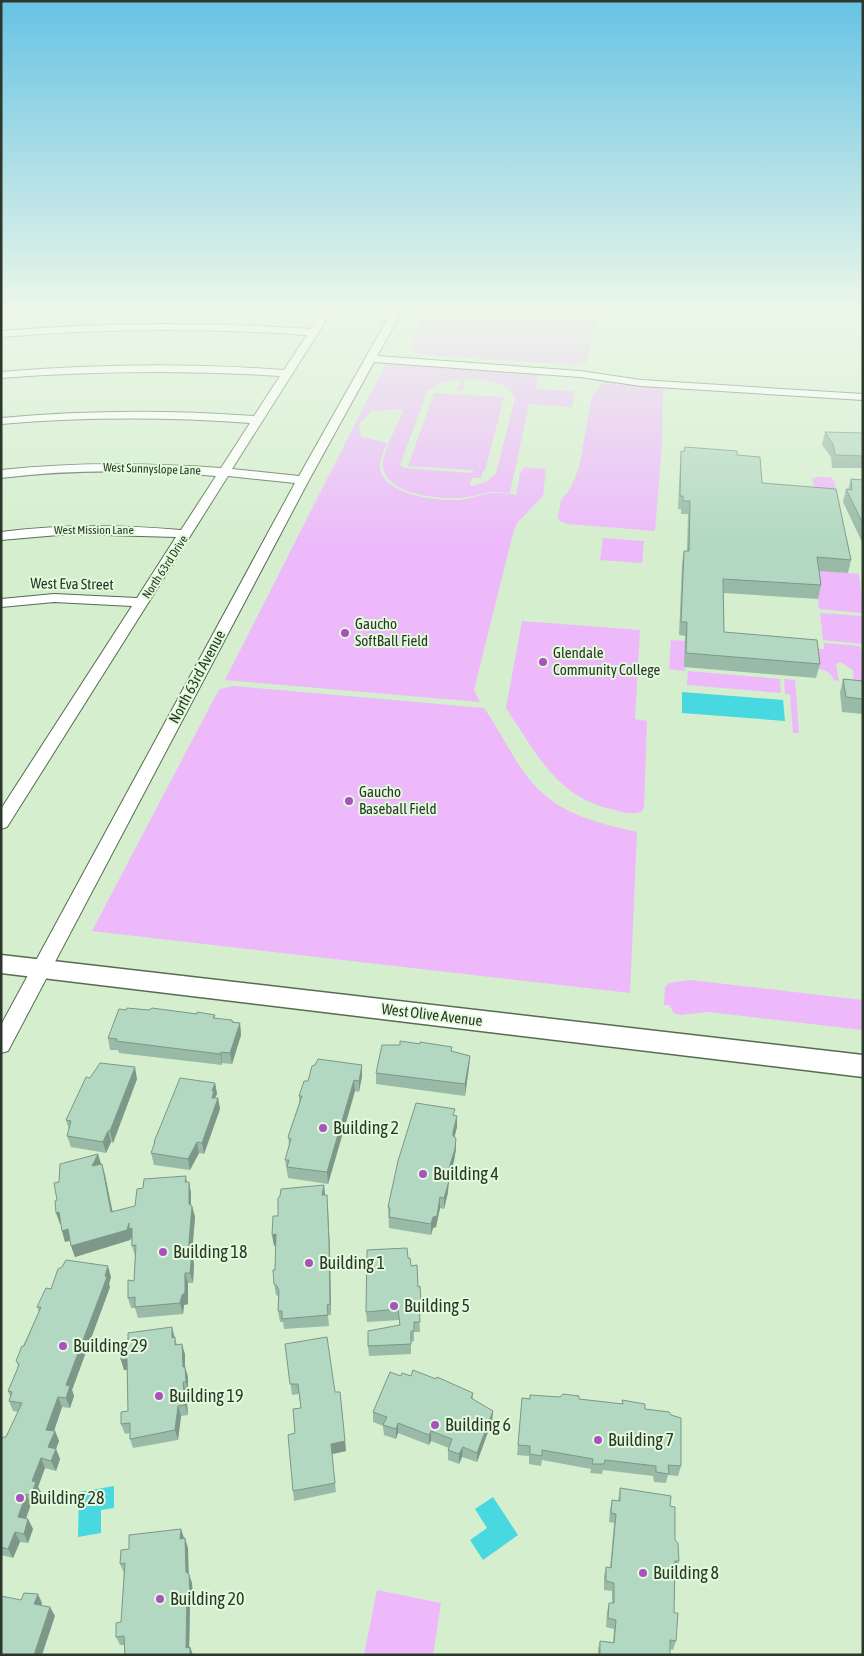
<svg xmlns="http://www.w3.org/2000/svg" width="864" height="1656" font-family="'Asap Condensed',sans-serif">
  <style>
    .green { fill: #edb9fb; fill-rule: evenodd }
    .water { fill: #47d9df }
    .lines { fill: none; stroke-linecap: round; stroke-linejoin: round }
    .minor-casing { stroke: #566c50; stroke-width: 2 }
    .major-casing { stroke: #566c50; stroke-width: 3 }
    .minor { fill: #fff; fill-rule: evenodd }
    .major { fill: #fff; fill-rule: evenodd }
    .wall { fill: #99baa7 }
    .shaded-wall { fill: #7d9788 }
    .building { fill: #b2d8c2; stroke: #7d9788 }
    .poi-dot { fill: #a851bf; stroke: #e2fbdb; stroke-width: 2 }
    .labels { text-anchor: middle; stroke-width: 4; stroke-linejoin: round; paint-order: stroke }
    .far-street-label { font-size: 12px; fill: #2c362a; stroke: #e2fbdb }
    .street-label { font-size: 15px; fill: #2c362a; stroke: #e2fbdb }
    .poi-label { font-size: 15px; fill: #2c362a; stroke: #e2fbdb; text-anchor: start }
    .near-poi-label { font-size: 18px; fill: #2c362a; stroke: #e2fbdb; text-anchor: start }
  </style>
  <rect width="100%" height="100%" fill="#d5eece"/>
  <!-- green -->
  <g class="green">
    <path d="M427,311H612L611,316L596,318L586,363L573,365L429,355L417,353L412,349L413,341Z"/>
    <path d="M386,363L539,374L536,389L574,391L572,407L529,404L510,493C504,493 497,491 491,492C479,494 468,498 456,498C435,499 381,493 383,463C385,447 398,424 404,409L372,411L359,424L361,437L387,443C384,451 379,460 380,469C384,495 438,501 458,500C470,499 481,494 492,493C500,492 508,494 516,495L520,474L524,467L546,469L543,496L517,523L512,537L474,690L480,702L225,680ZM462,379L457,390L463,391L465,379C481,379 507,380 515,398L496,473L486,482L472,486L470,485L472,478H481L483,471H485L504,397L434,393L408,466L473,470V473L404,468L400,465L427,392L441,383Z"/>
    <path d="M609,379L663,389L662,446L655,531L568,524L560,521L558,517L561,500L570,489L579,468L592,396L605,380Z"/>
    <path d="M817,477H831L835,482L836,491L815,490L812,479Z"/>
    <path d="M603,538L644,541L642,563L600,560Z"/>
    <path d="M815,570L859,574L863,611L861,613L819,609Z"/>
    <path d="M820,613L863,616V644L823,640Z"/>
    <path d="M522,621L640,630L635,719L647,721L644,808L641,812C631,815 621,812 611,809C555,796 536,752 506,708Z"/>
    <path d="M671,640L686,641L685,671L669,669Z"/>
    <path d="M824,643L860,646L863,659V682H854L853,670L840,662L836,664L839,681L834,680C830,671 824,670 815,668L814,649H824Z"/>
    <path d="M688,671L780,679L781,693L687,685Z"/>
    <path d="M784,679L795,680L799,733H793L790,694H785Z"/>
    <path d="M233,686L484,708C502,733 515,765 537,788C563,815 601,824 637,832L630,993L92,931L216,695L220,689Z"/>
    <path d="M690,980L863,1000V1030L708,1012L680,1015L674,1013L669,1005H664L665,987L669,983Z"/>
    <path d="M377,1590L441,1603L433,1655H364Z"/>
  </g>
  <!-- water -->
  <g class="water">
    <path d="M682,692L783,700L785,721L682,713Z"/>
    <path d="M114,1486V1508L101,1510V1533L78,1537L79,1492Z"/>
    <path d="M493,1497L518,1535L483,1560L470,1540L487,1528L475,1509Z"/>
  </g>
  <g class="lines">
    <!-- minor casing -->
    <g class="minor-casing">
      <path id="minor" d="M322,311H332L232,469L299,476L392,311H402L377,356L580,371L641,380L863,394V400L641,386L580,377L374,362L309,480L8,1051L1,1053V1025L295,483L228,476L7,827L1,829V809L132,606L54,602L1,607V599L54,594L137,598L176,537L70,534L1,540V532C61,524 121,525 181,530L216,476C144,470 73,469 1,478V470C75,462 147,463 221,468L250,423C167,417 84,417 1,424V418C86,410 170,410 254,416L280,376C187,370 94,371 1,378V372C96,364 190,363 284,370L307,335C205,328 103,328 1,337V331C105,322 207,322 311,329Z"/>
    </g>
    <!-- major casing -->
    <g class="major-casing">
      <path id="major" d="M1,955L863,1055V1077L1,973Z"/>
    </g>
    <!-- minor -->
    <use href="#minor" class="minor"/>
    <!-- major -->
    <use href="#major" class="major"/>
  </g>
  <!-- wall -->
  <g class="wall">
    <path d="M825,432L863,433V468H832L831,457L822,445Z"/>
    <path d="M681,451L737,455L762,483L851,560L848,573L819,571L821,585L818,599L724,593V632L820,664L816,678L684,667L685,636L679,635L682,564L684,551H687L688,514H681V509H678L680,464Z"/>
    <path d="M851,479L863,480V544L843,502L846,489L848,490Z"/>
    <path d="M843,679L863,681V714L842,712L840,693Z"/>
    <path d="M126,1010L197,1014L215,1015V1018L240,1023L241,1035L232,1064L222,1063V1065L119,1053L118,1050H110L108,1038Z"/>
    <path d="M452,1051L470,1056L469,1067L465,1096L376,1084V1073Z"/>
    <path d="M362,1065V1076L359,1092L355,1091L328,1184L288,1178L285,1160L289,1145L288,1137L299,1103V1096L308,1081Z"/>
    <path d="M90,1078L137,1079L113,1143L111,1142L106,1153L71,1147L67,1136L69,1130L66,1120Z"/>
    <path d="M215,1083L217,1094L215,1098H218L220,1109L204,1154L199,1153L190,1170L154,1165L151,1153L154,1145V1142Z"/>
    <path d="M455,1115L457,1127L454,1137L456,1138V1149L454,1161L448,1181V1192L444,1209L440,1208L436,1227L433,1228L431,1235L389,1228L388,1207Z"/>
    <path d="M98,1154L105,1175L112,1212L135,1206L143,1188L186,1176L187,1182H189L191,1193V1205L192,1206L195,1217L192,1253L194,1264L193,1283H188V1304L184,1305L183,1314L138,1318L135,1308H131L128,1298L134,1281L135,1256L132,1246L131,1237L130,1240L75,1257L70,1241L65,1242L61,1224L56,1213L57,1200L59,1182Z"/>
    <path d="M324,1185L325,1195L328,1206L330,1254L331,1315H328L329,1326L284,1329L283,1322H280L278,1311V1296L276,1295L274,1284L276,1245L274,1246Z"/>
    <path d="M408,1258L418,1287L420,1286L421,1311H419L420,1332H414V1341L411,1342V1354L369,1356L368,1346L399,1325V1320L367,1322L366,1312Z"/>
    <path d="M111,1277L109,1284L110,1287L72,1390L74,1396L70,1408L62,1407L54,1431H55L59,1441L56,1449L60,1459L56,1471L45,1468L38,1487L41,1492L36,1505L31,1504L26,1519H28L33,1529L28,1543L20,1542L13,1558L1,1555V1440L6,1437L18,1412L13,1411L9,1401L10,1396L8,1391L17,1370L18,1365L16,1361L39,1312L37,1307L51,1289Z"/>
    <path d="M172,1327L177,1345L185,1354V1367L188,1377V1392L186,1393L188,1415L181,1416L178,1440L133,1448L130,1439V1433L125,1434L121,1424L128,1411L127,1370H124L121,1360L128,1347Z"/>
    <path d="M285,1344L335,1392H340L346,1451L332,1454L336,1492L294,1501L293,1491L295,1433L301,1408L299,1394L292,1395Z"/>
    <path d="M401,1376H411L473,1393V1400L493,1411L492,1421L477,1462L462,1457L459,1464L448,1460V1450L449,1448L431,1441L429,1445L398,1433L396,1439L384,1435L383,1426L373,1422V1412Z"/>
    <path d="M560,1397L579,1399L622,1404V1400L645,1409L681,1466L678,1476L668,1475L666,1483L654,1482L653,1476L603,1470L602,1474L590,1473L591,1469L542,1460L541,1466L529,1464V1456L517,1455L522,1398L530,1399Z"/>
    <path d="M620,1488L670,1506L675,1540L679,1561L676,1571H675L674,1613L676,1641L673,1650L670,1649V1655H598V1649L600,1641L613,1642L614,1629L606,1627L607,1612L609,1603H612V1591L604,1590V1576L606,1567L610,1568L614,1523L609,1522L610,1509L612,1500L618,1501Z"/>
    <path d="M184,1539L188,1548V1574L192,1583L193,1602L190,1603L189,1647H190L193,1655H125L124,1645H120L116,1637L121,1622L124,1573L120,1564Z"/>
  </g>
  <!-- shaded-wall -->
  <g class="shaded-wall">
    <path d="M240,1023L241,1035L232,1064L230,1053Z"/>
    <path d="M221,1052L222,1063V1065L220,1054Z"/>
    <path d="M470,1056L469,1067L465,1096V1084Z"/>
    <path d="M362,1065V1076L359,1092V1081Z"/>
    <path d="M135,1067L137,1079L113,1143L110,1131Z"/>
    <path d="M354,1080L355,1091L328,1184L327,1172Z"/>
    <path d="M215,1083L217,1094L215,1098H218L220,1109L204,1154L202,1143L212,1091Z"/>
    <path d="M457,1116V1127L453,1143V1132Z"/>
    <path d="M108,1131L111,1142L106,1153L103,1142Z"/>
    <path d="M456,1138V1149L454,1161L445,1192V1181Z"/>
    <path d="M197,1142L199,1153L190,1170L188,1159Z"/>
    <path d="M98,1154L101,1165L92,1166Z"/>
    <path d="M102,1164L105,1175L115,1223L111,1212Z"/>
    <path d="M449,1181L448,1192L444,1209V1198Z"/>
    <path d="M189,1182L191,1193V1215L189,1204Z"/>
    <path d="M324,1185L325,1196L322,1195Z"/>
    <path d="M327,1195L330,1254L331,1315L330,1304Z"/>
    <path d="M440,1197V1208L436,1227L433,1228L431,1235V1224Z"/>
    <path d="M192,1206L195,1217L191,1265L188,1254Z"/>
    <path d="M59,1212L63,1223L60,1224L56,1213Z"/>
    <path d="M129,1223L132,1228V1240L131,1237L130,1240L75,1257L71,1246Z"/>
    <path d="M68,1229L71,1240L65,1242L62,1231Z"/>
    <path d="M276,1234L277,1245L274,1246L272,1235Z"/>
    <path d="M192,1253L194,1264L193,1283L190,1273Z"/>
    <path d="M108,1266L111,1277L109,1284L110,1287L72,1390L74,1396L70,1408L66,1398V1385Z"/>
    <path d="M185,1273L188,1283V1304L184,1305L183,1314L180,1303Z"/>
    <path d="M172,1327L174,1337L172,1338Z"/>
    <path d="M182,1344L185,1354V1378L183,1367Z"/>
    <path d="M127,1359L131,1369L124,1370L121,1360Z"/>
    <path d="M185,1367L188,1377V1392L186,1382Z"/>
    <path d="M183,1382L186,1393L188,1415L185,1405Z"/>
    <path d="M58,1397L62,1407L51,1440L46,1430Z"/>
    <path d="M178,1406L181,1416L178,1440L175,1430Z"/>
    <path d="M493,1411L492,1421L477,1462V1453Z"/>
    <path d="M398,1423V1433L396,1439V1429Z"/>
    <path d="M55,1431L59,1441L53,1457L48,1447Z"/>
    <path d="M431,1431V1441L429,1445V1435Z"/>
    <path d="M345,1441L346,1451L332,1454L336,1492L331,1444Z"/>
    <path d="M463,1447L462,1457L459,1464V1454Z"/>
    <path d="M56,1449L60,1459L56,1471L51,1461Z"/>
    <path d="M41,1458L45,1468L38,1487L41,1492L36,1505L31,1495L32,1481Z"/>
    <path d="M26,1494L31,1504L23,1527L18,1517Z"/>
    <path d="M28,1519L33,1529L28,1543L24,1534Z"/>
    <path d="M181,1529L184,1538L183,1548L180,1539Z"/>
    <path d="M15,1532L20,1542L13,1558L8,1549Z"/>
    <path d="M185,1538L188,1548L189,1581L186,1572Z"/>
    <path d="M189,1574L192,1583L193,1602L190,1603L189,1655L186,1648L187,1594Z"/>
    <path d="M38,1594L42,1603L39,1613L34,1604Z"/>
    <path d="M50,1607L55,1616L42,1655H34Z"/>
    <path d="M190,1647L193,1655H190Z"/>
  </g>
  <!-- building -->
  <g class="building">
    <path d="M825,432L863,433V456L835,455L833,444Z"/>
    <path d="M685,447L737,451V455L760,457L762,483L836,489L851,560L817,557L821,585L723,579L724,632L817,640L820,664L686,653L687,622H681L684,551H689L690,501H683V496H680L681,451L684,452Z"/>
    <path d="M851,479L863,480V524L846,489L852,490Z"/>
    <path d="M843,679L863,681V699L846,697Z"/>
    <path d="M127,1008L149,1010L152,1008L197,1014V1012L215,1015L213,1018L232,1020V1022L240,1023L230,1053L221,1052L220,1054L116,1041L117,1039L108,1038L119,1009L126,1010Z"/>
    <path d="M400,1041L420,1044V1042L452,1047L451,1051L470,1056L465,1084L376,1073L382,1045H400Z"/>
    <path d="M318,1059L362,1065L359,1081L354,1080L327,1172L287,1167L289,1160H285L291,1139L288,1137L302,1096H299L304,1081H308L312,1066L315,1065Z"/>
    <path d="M100,1063L135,1067L110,1131H108L103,1142L67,1136L71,1121L66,1120L86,1077L90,1078Z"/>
    <path d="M180,1078L215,1083L212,1091H214L212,1098H218L202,1143L197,1142L188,1159L151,1153L155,1142H154Z"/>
    <path d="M416,1103L455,1109L453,1115L457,1116L453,1132V1136L456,1138L455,1149L445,1181H449L444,1198L440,1197L437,1216L433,1217L431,1224L389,1217L390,1208L388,1207L398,1161Z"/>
    <path d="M98,1154L92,1166L102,1164L111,1212L135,1206L137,1189L143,1188L144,1179L186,1176L185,1182H189V1204L192,1206L188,1254L192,1253L190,1273H185V1293L182,1295L180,1303L135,1307V1297L128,1298V1280L134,1281L136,1245L132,1246V1228L129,1229V1223L127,1230L71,1246L68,1229L62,1231L59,1212L56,1213L55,1201L57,1200L54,1183L59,1182L60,1164Z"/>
    <path d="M324,1185L322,1195H327L329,1243L330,1304L327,1305L328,1315L282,1319V1311H278L279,1291L277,1286L274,1284L273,1270H275L276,1234L272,1235L273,1216H278V1198L280,1196L281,1189Z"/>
    <path d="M407,1248L408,1258H410L411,1266L417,1265L418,1287L420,1286L421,1301H419L420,1322H414V1331H411V1344L368,1346V1331L400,1325L398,1309L366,1312L367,1250Z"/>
    <path d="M66,1260L108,1266L105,1276L107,1277L66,1385L70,1386L66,1398L58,1397L46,1430L55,1431L48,1447L56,1449L51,1461L41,1458L32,1481L36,1482L31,1495L26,1494L18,1517L28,1519L24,1534L15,1532L8,1549L1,1547V1440L3,1437H6L22,1403L9,1401L12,1392L8,1391L17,1370L19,1364L16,1361L22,1346H24L41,1307H37L46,1288L51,1289L58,1269L62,1267Z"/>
    <path d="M172,1327V1338L175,1337V1345L182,1344L183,1367H185L186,1382H183L185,1405L178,1406L175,1430L130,1439V1423L121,1424V1412L128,1411L127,1359L121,1360L120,1349L128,1347V1333Z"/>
    <path d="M327,1337L335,1392H340L345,1441L331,1444L335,1483L293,1491L288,1435L295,1433L293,1409L301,1408L298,1384H290L285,1344Z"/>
    <path d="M413,1370L436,1379L437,1377L473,1393L471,1398L493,1411L477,1453L463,1447L459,1454L448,1450L452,1439L431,1431L429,1435L398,1423L396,1429L383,1425L387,1417L373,1412L390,1372L401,1376L402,1373L411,1376Z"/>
    <path d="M563,1394L579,1396V1399L623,1404L622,1400L645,1404V1409L669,1412L671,1415L681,1418V1466L668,1465L669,1474L656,1472V1466L605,1460L604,1464H592L593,1459L542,1450V1456L530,1454V1446L518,1445L522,1398L530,1399V1395L560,1397Z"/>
    <path d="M620,1488L671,1496L670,1506L675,1507V1540L678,1543L679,1561H675L674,1613H678L676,1641L670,1640V1655H600V1641L614,1643L616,1620L608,1618L609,1603H614V1583L606,1581V1567L611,1568L616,1514L611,1513L612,1500L620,1501Z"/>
    <path d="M181,1529L180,1539L185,1538L186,1572L189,1574L190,1594H187L186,1648L190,1647V1655H125L124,1636L116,1637V1623L121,1622L125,1563L120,1564L121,1550L129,1549V1535Z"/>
    <path d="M24,1593L38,1594L34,1604L50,1607L34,1655H1V1596L21,1600Z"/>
  </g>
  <!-- sky -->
  <linearGradient id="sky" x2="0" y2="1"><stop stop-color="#67c3e4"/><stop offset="0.57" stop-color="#ecf7e9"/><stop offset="1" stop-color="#ecf7e9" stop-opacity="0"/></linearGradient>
  <rect width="864" height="543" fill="url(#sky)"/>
  <!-- markers -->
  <g class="poi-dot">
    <circle cx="345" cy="633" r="5"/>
    <circle cx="543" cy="662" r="5"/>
    <circle cx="349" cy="801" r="5"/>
    <circle cx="323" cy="1128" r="5"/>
    <circle cx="423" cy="1174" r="5"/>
    <circle cx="163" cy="1252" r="5"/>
    <circle cx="309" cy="1263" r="5"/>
    <circle cx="394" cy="1306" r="5"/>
    <circle cx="63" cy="1346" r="5"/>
    <circle cx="159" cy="1396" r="5"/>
    <circle cx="435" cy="1425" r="5"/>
    <circle cx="598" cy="1440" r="5"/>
    <circle cx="20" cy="1498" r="5"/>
    <circle cx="643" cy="1573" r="5"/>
    <circle cx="160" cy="1599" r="5"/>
  </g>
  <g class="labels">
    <!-- far-street labels -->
    <g class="far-street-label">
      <text transform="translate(152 469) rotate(2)" y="4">West Sunnyslope Lane</text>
      <text x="94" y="534">West Mission Lane</text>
      <text transform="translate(165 567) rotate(-57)" y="4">North 63rd Drive</text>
    </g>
    <!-- street labels -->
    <g class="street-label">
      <text transform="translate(72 584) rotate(1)" y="5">West Eva Street</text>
      <text transform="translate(197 677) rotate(-62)" y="5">North 63rd Avenue</text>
      <text transform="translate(432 1015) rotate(7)" y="5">West Olive Avenue</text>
    </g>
    <!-- poi labels -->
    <g class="poi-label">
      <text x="355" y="629">Gaucho<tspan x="355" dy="17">SoftBall Field</tspan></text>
      <text x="553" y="658">Glendale<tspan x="553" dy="17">Community College</tspan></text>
      <text x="359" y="797">Gaucho<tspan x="359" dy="17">Baseball Field</tspan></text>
    </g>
    <!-- near-poi labels -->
    <g class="near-poi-label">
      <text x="333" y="1134">Building 2</text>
      <text x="433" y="1180">Building 4</text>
      <text x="173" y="1258">Building 18</text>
      <text x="319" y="1269">Building 1</text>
      <text x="404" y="1312">Building 5</text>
      <text x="73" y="1352">Building 29</text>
      <text x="169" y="1402">Building 19</text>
      <text x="445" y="1431">Building 6</text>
      <text x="608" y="1446">Building 7</text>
      <text x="30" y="1504">Building 28</text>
      <text x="653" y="1579">Building 8</text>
      <text x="170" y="1605">Building 20</text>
    </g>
  </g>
  <!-- border -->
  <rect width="864" height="1656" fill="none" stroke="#2c362a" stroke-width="5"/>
</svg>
